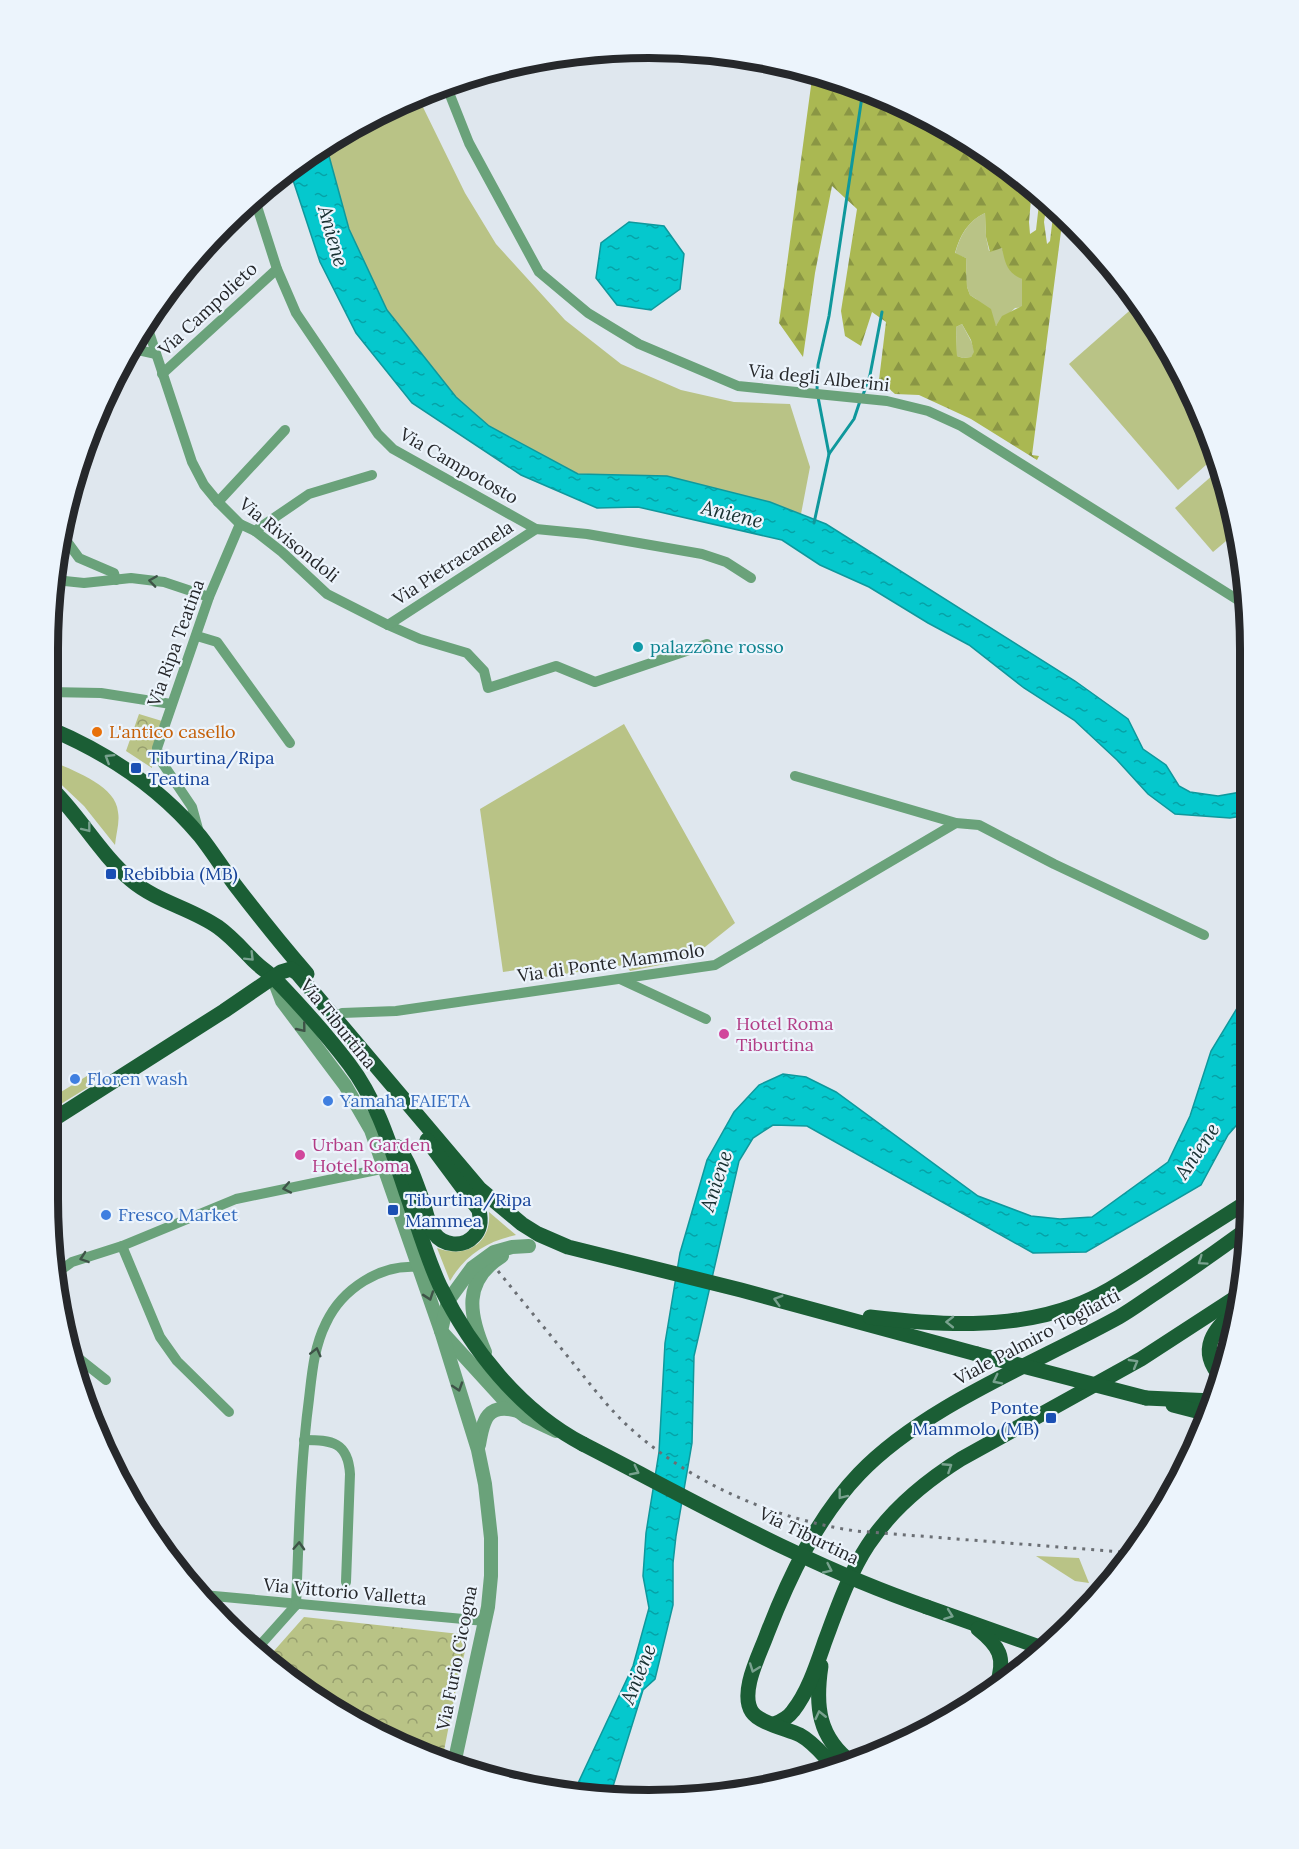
<svg xmlns="http://www.w3.org/2000/svg" width="1299" height="1849" font-family="Lora,serif">
  <style>
    .green { fill: #b9c386 }
    .forest { fill: url(#forest-firs); fill-rule: evenodd }
    .park { fill: url(#park-crowns) }
    .water { fill: url(#water-ripples); stroke: #0f989c; stroke-width: 1.5 }
    .lines { fill: none; stroke-linecap: round; stroke-linejoin: round }
    .stream { stroke: #0f989c; stroke-width: 3 }
    .minor { stroke: #6aa27a; stroke-width: 10 }
    .tertiary { stroke: #6aa27a; stroke-width: 14 }
    .primary { stroke: #1b5e35; stroke-width: 15 }
    .rail { stroke: #6b6f74; stroke-width: 3; stroke-dasharray: 3 6; stroke-linecap: butt }
    .primary-bridge { stroke: #1b5e35; stroke-width: 15 }
    .oneway { stroke: #3e5347 }
    .oneway2 { stroke: #79a28f }
    .culture-dot { fill: #0f9aa8; stroke: #ecf4fc; stroke-width: 2 }
    .food-dot { fill: #e8710a; stroke: #ecf4fc; stroke-width: 2 }
    .transit-dot { fill: #1a4fb4; stroke: #ecf4fc; stroke-width: 2 }
    .hotel-dot { fill: #d1479c; stroke: #ecf4fc; stroke-width: 2 }
    .shop-dot { fill: #3f7fe0; stroke: #ecf4fc; stroke-width: 2 }
    .labels { text-anchor: middle; stroke-width: 4.5; stroke-linejoin: round; paint-order: stroke }
    .street-label { font-size: 18px; fill: #26282b; stroke: #ecf4fc }
    .culture-label { font-size: 18px; fill: #0d838f; stroke: #ecf4fc; text-anchor: start }
    .food-label { font-size: 18px; fill: #c56008; stroke: #ecf4fc; text-anchor: start }
    .transit-label { font-size: 18px; fill: #164399; stroke: #ecf4fc; text-anchor: start }
    .hotel-label { font-size: 18px; fill: #b23c85; stroke: #ecf4fc; text-anchor: start }
    .shop-label { font-size: 18px; fill: #366cbe; stroke: #ecf4fc; text-anchor: start }
    .water-label { font-size: 20px; font-style: italic; fill: #173031; stroke: #ecf4fc }
    .rim { fill: none; stroke: #26282b; stroke-width: 8 }
  </style>
  <defs>
    <pattern id="forest-firs" width="22" height="20" patternUnits="userSpaceOnUse" patternTransform="scale(1.5)"><rect width="22" height="20" fill="#aab852"/><path d="M5 1l3.5 6h-7zM16 11l3.5 6h-7z" fill="#8a9644"/></pattern>
    <pattern id="park-crowns" width="20" height="18" patternUnits="userSpaceOnUse" patternTransform="scale(1.5)"><rect width="20" height="18" fill="#b9c386"/><path d="M2 6a3 3 0 1 1 6 0M12 15a3 3 0 1 1 6 0" fill="none" stroke="#969e6e"/></pattern>
    <pattern id="water-ripples" width="26" height="14" patternUnits="userSpaceOnUse" patternTransform="scale(1.5)"><rect width="26" height="14" fill="#05c8cd"/><path d="M2 4q2-2 4 0t4 0M15 11q2-2 4 0t4 0" fill="none" stroke="#06a2a7"/></pattern>
  </defs>
  <rect width="100%" height="100%" fill="#dfe7ee"/>
  <!-- green -->
  <g class="green">
    <path d="M418,97L465,193L496,244L565,320L621,364L681,390L734,402L790,404L810,467L801,514L770,502L667,476L578,474L489,426L456,397L387,310L349,229L326,145L348,129Z"/>
    <path d="M985,213L986,237L989,251L1002,248L1022,279L1023,307L1015,308L996,326L976,299L970,295L967,287L966,258L955,254C960,235 968,221 985,213Z"/>
    <path d="M1136,305L1189,384L1216,456L1178,490L1069,364Z"/>
    <path d="M962,324L971,341L975,352L971,357L963,358L957,356L956,327Z"/>
    <path d="M1221,468L1230,493L1238,531L1213,552L1175,508Z"/>
    <path d="M624,724L735,923L690,959L630,971L626,965L537,978L535,967L503,972L480,809Z"/>
    <path d="M48,759C70,770 116,784 118,812C120,822 116,834 115,845L84,806L48,772Z"/>
    <path d="M95,1071L100,1073L101,1078L98,1081L48,1112V1100Z"/>
    <path d="M489,1212L516,1235C487,1241 465,1255 450,1281L437,1248C465,1259 492,1244 489,1212Z"/>
    <path d="M1036,1556L1079,1558L1089,1583L1075,1581Z"/>
  </g>
  <!-- forest -->
  <path class="forest" d="M813,71L915,110L1015,172L1032,188L1029,222L1030,234L1036,230L1040,195L1047,202L1044,222L1047,244L1050,241L1054,208L1063,216L1032,455L1039,456L1037,460L971,419L919,395L895,394L879,380L886,322L872,312L861,346L845,336L841,311L857,209L832,186L815,273L803,357L779,323ZM985,213L986,237L990,252L1002,248C1005,263 1007,273 1022,279V306L1002,316L996,326L991,309L970,295L967,287L966,258L955,253C960,235 968,221 985,213ZM962,324L971,340L974,352L971,357L963,358L957,356L956,327Z"/>
  <!-- park -->
  <g class="park">
    <path d="M139,714L162,721L154,747L152,768L126,751Z"/>
    <path d="M304,1617L469,1635L457,1684L442,1761L419,1755L316,1700L265,1661Z"/>
  </g>
  <!-- water -->
  <g class="water">
    <path d="M326,145L349,229L387,310L456,397L489,426L578,474L667,476L770,502L826,524L1075,681L1128,719L1143,749L1166,765L1179,786L1190,792L1218,796L1247,791V815L1230,818L1175,814L1148,794L1117,760L1074,720L1024,688L969,645L928,623L869,587L820,565L782,540L638,507L597,508L521,475L412,403L356,333L320,262L290,171Z"/>
    <path d="M629,222L664,226L684,254L680,289L651,310L617,305L596,278L601,243Z"/>
    <path d="M1248,998L1249,1111L1228,1135L1201,1185L1086,1252L1033,1253L807,1126L773,1125L753,1138L739,1161L694,1356L692,1443L676,1536L673,1563V1605L655,1679L643,1690L610,1796H572L633,1666L649,1608L643,1576L646,1533L659,1452L665,1343L680,1253L707,1160L734,1112L759,1085L783,1074L806,1077L836,1092L978,1196L1031,1216L1060,1219L1092,1217L1168,1162L1190,1116L1211,1051L1242,1000Z"/>
  </g>
  <g class="lines">
    <!-- stream -->
    <g class="stream">
      <path d="M817,390L818,365L829,316L863,90"/>
      <path d="M863,395L870,375L882,312"/>
      <path d="M829,454L854,419L860,401"/>
      <path d="M814,523L829,454L818,397"/>
    </g>
    <!-- minor -->
    <g class="minor">
      <path d="M446,85L469,143L539,272L588,313L639,344L738,386L887,401L928,411L961,426L1246,605"/>
      <path d="M254,197L277,269L296,313L378,434L393,449L536,529L587,534L702,554L726,562L751,578"/>
      <path d="M146,323L192,462L204,485L218,502L240,524L255,531L282,552L327,594L388,625L420,639L467,653L484,671L488,688L556,666L595,682L707,644"/>
      <path d="M129,348L156,354"/>
      <path d="M162,374L277,269"/>
      <path d="M218,502L285,430"/>
      <path d="M255,531L309,494L372,475"/>
      <path d="M60,532L79,558L114,573L116,580"/>
      <path d="M55,580L84,583L131,578L164,582L209,597"/>
      <path d="M388,625L536,529"/>
      <path d="M197,636L217,642L290,743"/>
      <path d="M48,692L101,693L171,704"/>
      <path d="M795,776L956,823L979,825L1054,864L1204,935"/>
      <path d="M200,836L192,807L159,758L157,748L209,597L240,524"/>
      <path d="M620,979L706,1019"/>
      <path d="M342,1013L396,1011L715,965L956,823"/>
      <path d="M122,1246L160,1337L177,1361L229,1412"/>
      <path d="M58,1272L72,1262L122,1246L236,1199L386,1168"/>
      <path d="M68,1350L106,1380"/>
      <path d="M304,1440C332,1440 348,1442 350,1474L346,1582"/>
      <path d="M203,1595L485,1621"/>
      <path d="M296,1605C299,1536 300,1467 309,1399C312,1373 314,1347 326,1323C342,1289 380,1264 418,1267"/>
      <path d="M254,1652L296,1605"/>
    </g>
    <!-- tertiary -->
    <g class="tertiary">
      <path d="M273,977L282,1001L345,1085L371,1130L441,1331L504,1400L526,1417L556,1431"/>
      <path d="M485,1352C469,1315 462,1281 502,1256"/>
      <path d="M479,1445C483,1420 487,1402 518,1411"/>
      <path d="M454,1764L488,1607L491,1576V1538L485,1484L478,1450L441,1331L448,1301L472,1268L494,1252L512,1247L529,1246"/>
    </g>
    <!-- primary -->
    <g class="primary">
      <path d="M48,728C106,752 159,787 200,836C212,851 223,869 235,885C258,915 282,945 307,974"/>
      <path d="M48,785C79,814 99,853 131,880C157,902 191,908 218,927C232,937 243,950 254,961C261,968 269,973 275,979C301,1006 327,1035 349,1064C378,1102 391,1148 406,1192C417,1223 426,1256 440,1286C471,1349 520,1411 583,1444"/>
      <path d="M48,1123L224,1011L281,972L291,969L297,973L480,1189L522,1224L538,1234L568,1247L741,1290L977,1354"/>
      <path d="M398,1147C410,1163 416,1183 423,1202C426,1212 428,1224 434,1233C443,1246 463,1248 474,1236C481,1229 481,1219 479,1210L427,1140"/>
      <path d="M870,1317C937,1325 1010,1330 1074,1306C1102,1296 1128,1278 1153,1262C1185,1241 1217,1221 1250,1200"/>
      <path d="M1222,1378C1196,1350 1214,1328 1238,1309"/>
      <path d="M1146,1398L1213,1401"/>
      <path d="M1173,1405L1208,1414"/>
      <path d="M927,1607L1048,1650"/>
      <path d="M978,1629C999,1646 1006,1657 997,1684"/>
      <path d="M821,1666C815,1706 818,1737 852,1763"/>
      <path d="M774,1724C782,1721 788,1718 793,1711C808,1692 817,1664 825,1641C837,1609 849,1574 868,1545C891,1510 926,1481 961,1459L1141,1359L1241,1294"/>
      <path d="M837,1769C825,1758 815,1743 800,1735C787,1729 759,1723 752,1712C739,1692 760,1654 767,1634C789,1577 817,1518 859,1474C924,1406 1036,1363 1119,1317C1133,1309 1146,1299 1160,1290C1190,1270 1220,1249 1250,1227"/>
    </g>
    <!-- rail -->
    <path class="rail" d="M498,1271C523,1302 548,1332 573,1363C591,1385 609,1409 630,1428C692,1484 774,1519 856,1531L1135,1553"/>
    <!-- primary-bridge -->
    <g class="primary-bridge">
      <path d="M977,1354L1146,1398"/>
      <path d="M583,1444C696,1502 807,1566 927,1607"/>
    </g>
  </g>
  <!-- one-way arrows -->
  <defs><path id="oneway-chevron" d="M-2-3.5L2.5 0L-2 3.5" fill="none" stroke-width="1.6" stroke-linecap="round" stroke-linejoin="round" transform="scale(1.5)"/></defs>
  <g class="oneway">
    <use href="#oneway-chevron" transform="translate(153 581) rotate(-172)"/>
    <use href="#oneway-chevron" transform="translate(302 1028) rotate(51)"/>
    <use href="#oneway-chevron" transform="translate(287 1188) rotate(169)"/>
    <use href="#oneway-chevron" transform="translate(84 1258) rotate(161)"/>
    <use href="#oneway-chevron" transform="translate(429 1296) rotate(71)"/>
    <use href="#oneway-chevron" transform="translate(316 1352) rotate(-76)"/>
    <use href="#oneway-chevron" transform="translate(458 1387) rotate(72)"/>
    <use href="#oneway-chevron" transform="translate(299 1546) rotate(-87)"/>
  </g>
  <g class="oneway2">
    <use href="#oneway-chevron" transform="translate(109 758) rotate(-148)"/>
    <use href="#oneway-chevron" transform="translate(87 828) rotate(52)"/>
    <use href="#oneway-chevron" transform="translate(250 957) rotate(45)"/>
    <use href="#oneway-chevron" transform="translate(1202 1261) rotate(145)"/>
    <use href="#oneway-chevron" transform="translate(778 1300) rotate(-164)"/>
    <use href="#oneway-chevron" transform="translate(950 1322) rotate(-179)"/>
    <use href="#oneway-chevron" transform="translate(1134 1363) rotate(-30)"/>
    <use href="#oneway-chevron" transform="translate(997 1380) rotate(153)"/>
    <use href="#oneway-chevron" transform="translate(948 1467) rotate(-33)"/>
    <use href="#oneway-chevron" transform="translate(635 1471) rotate(27)"/>
    <use href="#oneway-chevron" transform="translate(842 1495) rotate(128)"/>
    <use href="#oneway-chevron" transform="translate(828 1569) rotate(25)"/>
    <use href="#oneway-chevron" transform="translate(949 1615) rotate(20)"/>
    <use href="#oneway-chevron" transform="translate(754 1668) rotate(110)"/>
    <use href="#oneway-chevron" transform="translate(820 1715) rotate(-103)"/>
  </g>
  <!-- markers -->
  <circle class="culture-dot" cx="638" cy="647" r="6"/>
  <circle class="food-dot" cx="97" cy="732" r="6"/>
  <g class="transit-dot">
    <rect x="130" y="762" width="12" height="12" rx="3"/>
    <rect x="105" y="868" width="12" height="12" rx="3"/>
    <rect x="387" y="1204" width="12" height="12" rx="3"/>
    <rect x="1045" y="1412" width="12" height="12" rx="3"/>
  </g>
  <g class="hotel-dot">
    <circle cx="724" cy="1034" r="6"/>
    <circle cx="300" cy="1155" r="6"/>
  </g>
  <g class="shop-dot">
    <circle cx="75" cy="1079" r="6"/>
    <circle cx="328" cy="1101" r="6"/>
    <circle cx="106" cy="1215" r="6"/>
  </g>
  <g class="labels">
    <!-- street labels -->
    <g class="street-label">
      <text transform="translate(208 309) rotate(-43)" y="6">Via Campolieto</text>
      <text transform="translate(819 378) rotate(6)" y="6">Via degli Alberini</text>
      <text transform="translate(459 466) rotate(30)" y="6">Via Campotosto</text>
      <text transform="translate(289 540) rotate(39)" y="6">Via Rivisondoli</text>
      <text transform="translate(453 563) rotate(-33)" y="6">Via Pietracamela</text>
      <text transform="translate(176 643) rotate(-70)" y="6">Via Ripa Teatina</text>
      <text transform="translate(611 963) rotate(-8)" y="6">Via di Ponte Mammolo</text>
      <text transform="translate(338 1024) rotate(51)" y="6">Via Tiburtina</text>
      <text transform="translate(1037 1337) rotate(-28)" y="6">Viale Palmiro Togliatti</text>
      <text transform="translate(809 1536) rotate(26)" y="6">Via Tiburtina</text>
      <text transform="translate(345 1592) rotate(5)" y="6">Via Vittorio Valletta</text>
      <text transform="translate(457 1658) rotate(-79)" y="6">Via Furio Cicogna</text>
    </g>
    <!-- culture labels -->
    <g class="culture-label">
      <text x="650" y="653">palazzone rosso</text>
    </g>
    <!-- food labels -->
    <g class="food-label">
      <text x="109" y="738">L'antico casello</text>
    </g>
    <!-- transit labels -->
    <g class="transit-label">
      <text x="148" y="764">Tiburtina/Ripa<tspan x="148" dy="21">Teatina</tspan></text>
      <text x="123" y="880">Rebibbia (MB)</text>
      <text x="405" y="1206">Tiburtina/Ripa<tspan x="405" dy="21">Mammea</tspan></text>
      <text x="1039" y="1414" text-anchor="end">Ponte<tspan x="1039" dy="21">Mammolo (MB)</tspan></text>
    </g>
    <!-- hotel labels -->
    <g class="hotel-label">
      <text x="736" y="1030">Hotel Roma<tspan x="736" dy="21">Tiburtina</tspan></text>
      <text x="312" y="1151">Urban Garden<tspan x="312" dy="21">Hotel Roma</tspan></text>
    </g>
    <!-- shop labels -->
    <g class="shop-label">
      <text x="87" y="1085">Floren wash</text>
      <text x="340" y="1107">Yamaha FAIETA</text>
      <text x="118" y="1221">Fresco Market</text>
    </g>
    <!-- water labels -->
    <g class="water-label">
      <text transform="translate(333 236) rotate(74)" y="7">Aniene</text>
      <text transform="translate(732 514) rotate(14)" y="7">Aniene</text>
      <text transform="translate(1197 1151) rotate(-56)" y="7">Aniene</text>
      <text transform="translate(716 1181) rotate(-72)" y="7">Aniene</text>
      <text transform="translate(638 1674) rotate(-68)" y="7">Aniene</text>
    </g>
  </g>
  <!-- crop -->
  <path d="M0 0H1299V1849H0ZM649 58H649A591 591 0 0 1 1240 649V1199A591 591 0 0 1 649 1790H649A591 591 0 0 1 58 1199V649A591 591 0 0 1 649 58Z" fill="#ecf4fc" fill-rule="evenodd"/>
  <path class="rim" d="M649 58H649A591 591 0 0 1 1240 649V1199A591 591 0 0 1 649 1790H649A591 591 0 0 1 58 1199V649A591 591 0 0 1 649 58Z"/>
</svg>
